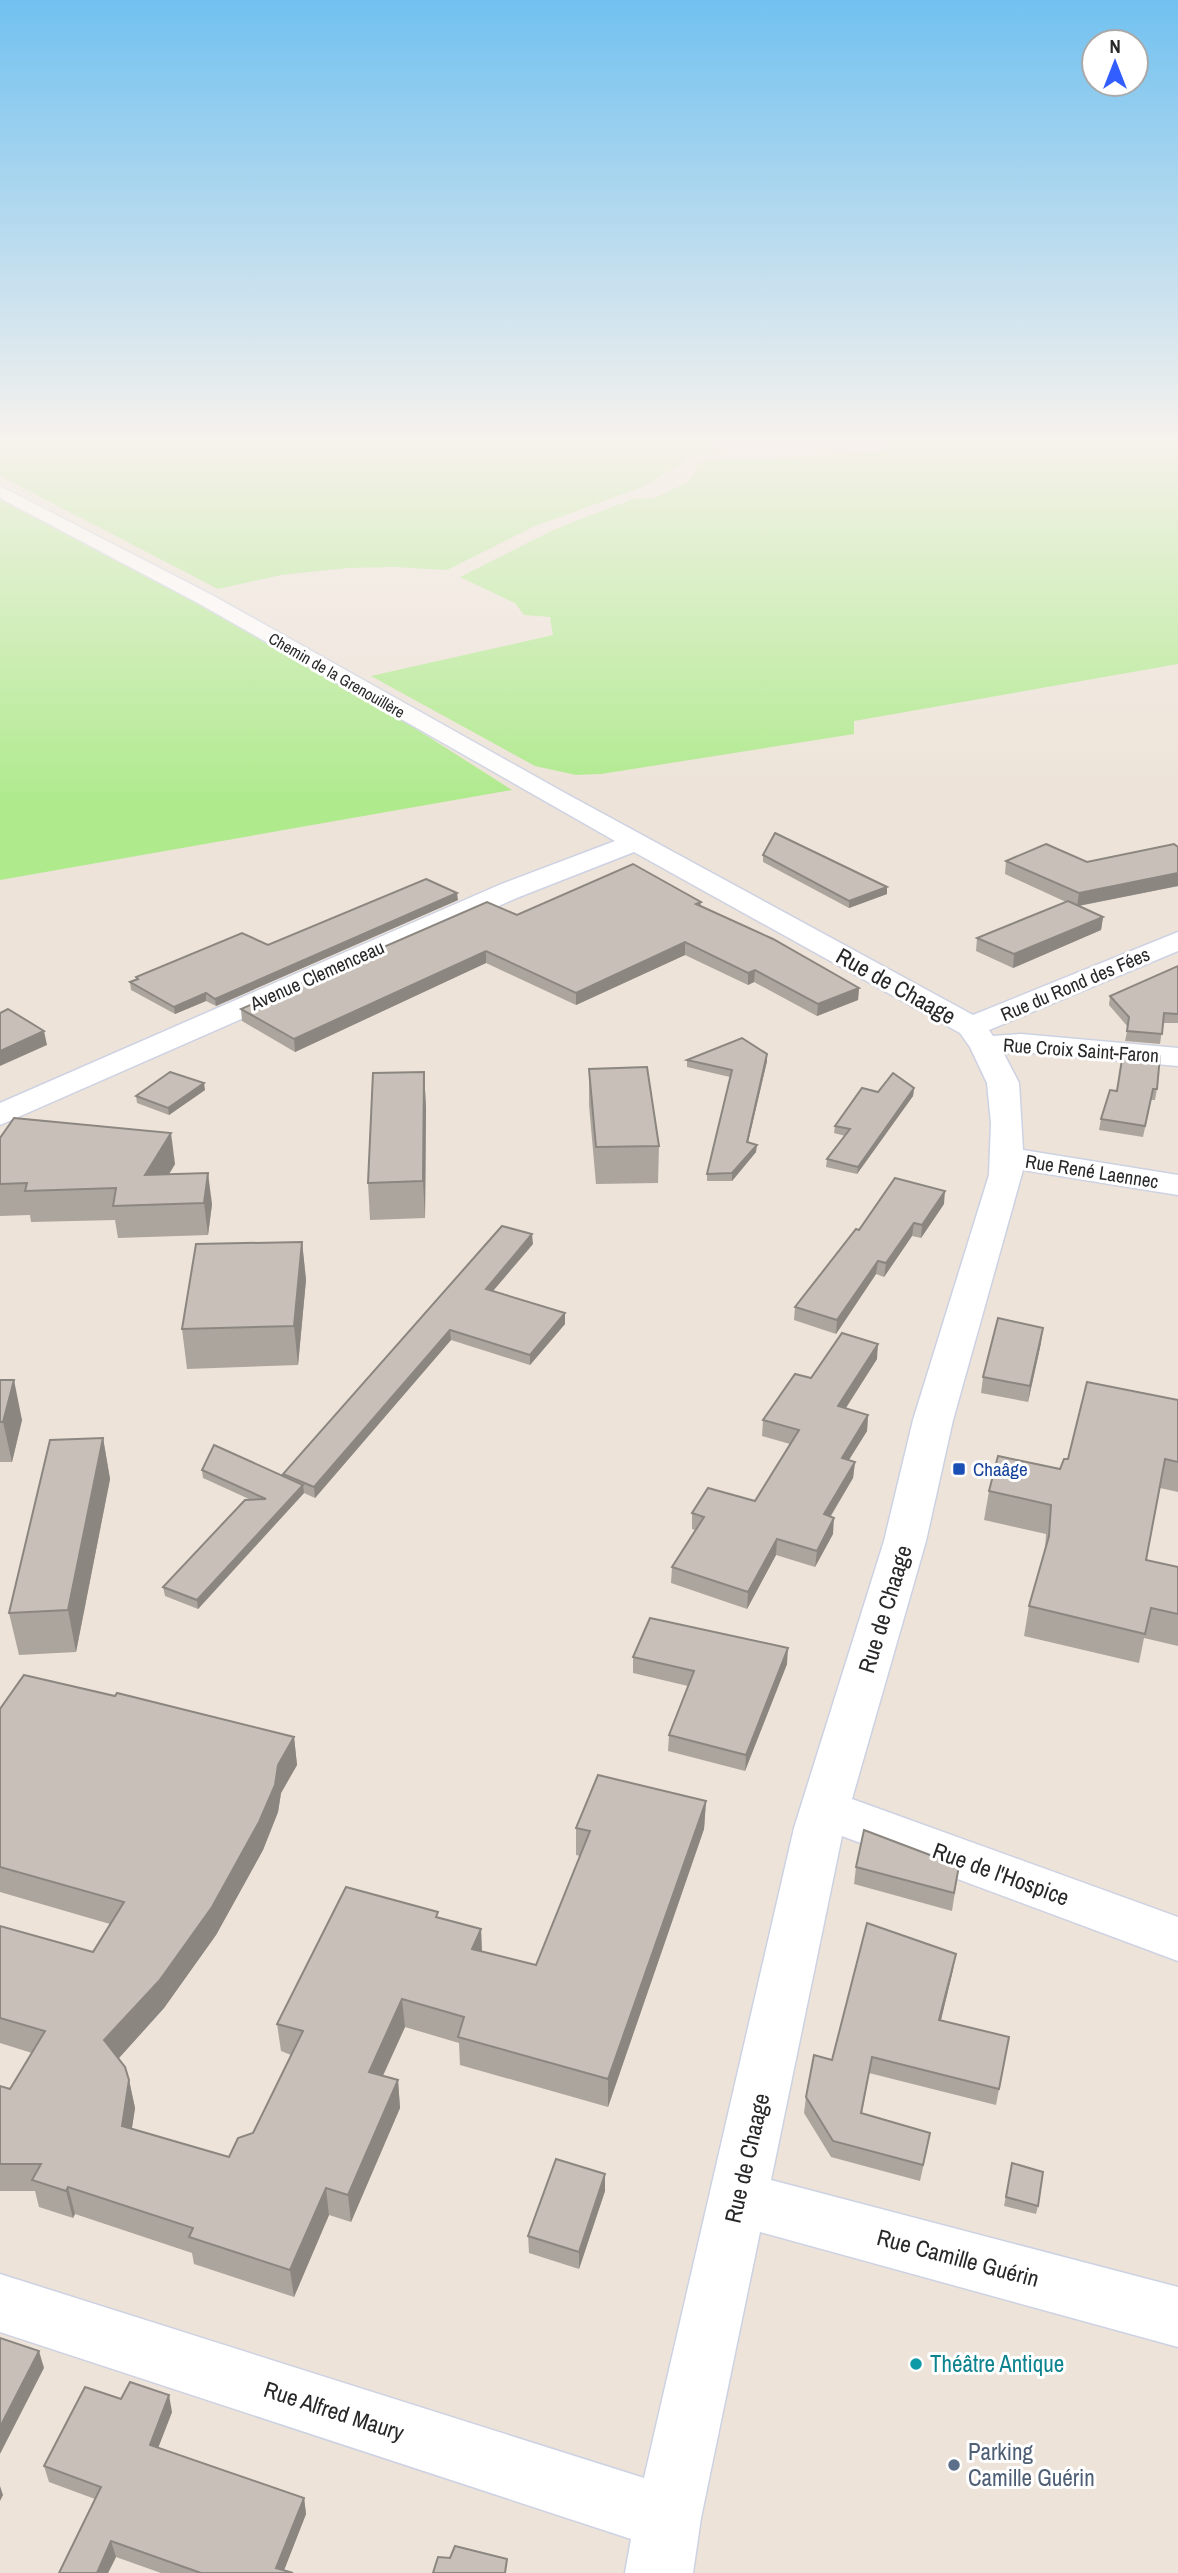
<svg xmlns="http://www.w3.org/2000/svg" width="1178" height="2573" font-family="'Archivo Narrow',sans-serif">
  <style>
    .green { fill: #afea8d }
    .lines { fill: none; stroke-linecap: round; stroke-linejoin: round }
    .street-casing { stroke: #cdd2e3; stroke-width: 3 }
    .street { fill: #fff; fill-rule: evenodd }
    .wall { fill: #aca59e }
    .shaded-wall { fill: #8c8681 }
    .building { fill: #c8c0b8; stroke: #8c8681; stroke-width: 2 }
    .transit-dot { fill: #1a4fb4; stroke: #fff; stroke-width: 2.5 }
    .culture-dot { fill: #0f9aa8; stroke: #fff; stroke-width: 2.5 }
    .service-dot { fill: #5c6f8a; stroke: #fff; stroke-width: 2.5 }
    .labels { text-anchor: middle; stroke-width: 6; stroke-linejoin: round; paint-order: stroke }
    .far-street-label { font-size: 16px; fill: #282828; stroke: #fff }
    .street-label { font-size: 19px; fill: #282828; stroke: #fff }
    .transit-label { font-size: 19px; fill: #164399; stroke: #fff; text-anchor: start }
    .near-street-label { font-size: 23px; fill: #282828; stroke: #fff }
    .near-culture-label { font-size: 23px; fill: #0d838f; stroke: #fff; text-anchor: start }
    .near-service-label { font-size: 23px; fill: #4e5e75; stroke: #fff; text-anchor: start }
  </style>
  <rect width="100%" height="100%" fill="#ede3d8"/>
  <!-- green -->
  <g class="green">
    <path d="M0,440H710L722,451L691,458L640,488L535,526L447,570L393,567L348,568L281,575L218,589L0,476Z"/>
    <path d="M886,440H1178V664L854,721V734L601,774L576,775L535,766L371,676L553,635L550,617L524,615L515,603L460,577L553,530L633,499L655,498L690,481L699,463L720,458H770L882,452L891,445Z"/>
    <path d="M0,500L181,594L377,704L512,790L0,880Z"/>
  </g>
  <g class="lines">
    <!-- street casing -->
    <g class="street-casing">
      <path id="street" d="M0,486L212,595L565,793L973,1015L1178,932V951L989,1030L993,1036L1021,1034L1178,1048V1066L1021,1052L1004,1054L1019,1083L1023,1150L1178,1175V1195L1023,1170L953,1420L926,1541L852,1799L1178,1917V1961L842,1836L771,2180L1178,2287V2347L760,2232L701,2518L693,2573H625L631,2539L0,2332V2274L644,2478L794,1828L884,1541L913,1420L989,1175L991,1123L987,1083L970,1047L960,1033L634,852L519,897L0,1125V1103L499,885L615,841L198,603L0,498Z"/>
    </g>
    <!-- street -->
    <use href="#street" class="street"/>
  </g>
  <!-- wall -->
  <g class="wall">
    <path d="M1178,847V886L1079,906L1103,917L1101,930L1013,968L976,951L977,938L1066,902L1005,874L1006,861L1087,862Z"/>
    <path d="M763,855L887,894L849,908L763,862Z"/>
    <path d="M458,900L216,1006L206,1001L175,1014L131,990L130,982L136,980V977Z"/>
    <path d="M701,902V906L859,988L858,1000L817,1016L754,982L748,985L685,955L576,1005L486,963L295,1052L242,1021L241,1009L517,915Z"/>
    <path d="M1178,966V1023H1163L1160,1044L1125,1041L1128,1027L1109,1005L1110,996Z"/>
    <path d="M1123,1053L1157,1089L1155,1100H1151L1143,1137L1099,1130L1101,1119L1117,1091Z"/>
    <path d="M767,1054V1061L748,1143L756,1152L732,1181H707V1174L730,1077L687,1067V1060Z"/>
    <path d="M589,1069L659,1146L658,1183L596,1184L589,1105Z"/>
    <path d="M424,1072L426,1108L425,1218L370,1220L368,1183Z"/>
    <path d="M914,1088L913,1096L857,1174L826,1167L827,1159L845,1136L834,1133L835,1126L878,1092Z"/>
    <path d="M205,1090L169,1115L137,1103L136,1096Z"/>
    <path d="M0,1138L175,1164L169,1174L212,1204L208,1235L118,1238L115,1220L31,1222L30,1215L0,1216Z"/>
    <path d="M944,1204L921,1238L912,1236L884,1277L876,1274L836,1334L794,1320L795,1307L859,1230Z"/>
    <path d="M302,1242L306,1280L298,1365L187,1369L182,1329Z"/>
    <path d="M533,1244L493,1291L565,1313V1324L530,1365L451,1340L315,1498L304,1493L198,1609L165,1596L163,1587L249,1499L203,1478L202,1470L283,1476V1474Z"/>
    <path d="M1041,1343L1028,1402L981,1393L983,1377Z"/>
    <path d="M877,1359L845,1409L868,1415L867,1431L849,1460L855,1462L853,1478L831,1516L833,1534L815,1567L776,1555L747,1609L671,1583L672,1567L695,1530L692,1529V1513L755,1501L790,1444L762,1436L763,1420L811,1378Z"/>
    <path d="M0,1380L22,1420L12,1462H0Z"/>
    <path d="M1178,1400V1492L1160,1488L1146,1560L1178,1567V1646L1144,1638L1139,1663L1024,1636L1029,1606L1045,1550L1046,1534L984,1520L989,1491L1060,1469L1068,1459Z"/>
    <path d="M103,1438L110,1479L76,1652L19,1655L9,1613Z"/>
    <path d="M633,1657L787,1664L745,1771L668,1751L669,1735L688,1686L633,1673Z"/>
    <path d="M0,1709L294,1737L297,1765L281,1793L278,1812L263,1850L216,1935L164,2008L118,2059L129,2080L135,2108L132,2128L229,2157L253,2133L291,2055L281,2051L277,2024L439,1918L481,1929L482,1951L536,1965L580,1856L576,1855V1828L706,1801L704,1829L608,2107L460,2065L459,2043L405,2027L383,2076L398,2080L400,2108L351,2222L329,2215L294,2297L194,2264L192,2253L75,2214L73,2218L39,2207L35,2191H0V2086L10,2089L32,2053L0,2043V1926L93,1952L110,1924L0,1892Z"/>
    <path d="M959,1866L952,1911L854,1884L856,1867Z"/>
    <path d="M953,1970L941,2020L1009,2037L996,2105L869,2073L862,2114L927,2149L920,2181L831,2157L804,2113L806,2097L832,2060Z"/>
    <path d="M1012,2163L1038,2206L1036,2214L1004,2206Z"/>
    <path d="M605,2191L579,2269L529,2253L528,2236Z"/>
    <path d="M121,2399L172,2412L158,2448L304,2498L306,2514L284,2570L293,2573H161L116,2557L108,2573H59L95,2499L49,2482L44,2466Z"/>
  </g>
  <!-- shaded-wall -->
  <g class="shaded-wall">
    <path d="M1178,873V886L1077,906L1079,893Z"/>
    <path d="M887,887V894L849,908V901Z"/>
    <path d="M457,893L458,900L216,1006L215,999Z"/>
    <path d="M1103,917L1101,930L1013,968L1014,954Z"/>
    <path d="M685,942V955L576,1005V993Z"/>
    <path d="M486,951V963L295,1052L294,1039Z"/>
    <path d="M755,970L754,982L748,985V973Z"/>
    <path d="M859,988L858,1000L817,1016L818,1004Z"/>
    <path d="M206,993V1001L175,1014L174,1007Z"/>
    <path d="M44,1031L47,1045L0,1066V1051Z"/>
    <path d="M767,1054V1061L746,1150L747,1142Z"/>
    <path d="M424,1072L426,1108L425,1218L423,1181Z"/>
    <path d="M204,1083L205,1090L169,1115L168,1108Z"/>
    <path d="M914,1088L913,1096L857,1174L858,1167Z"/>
    <path d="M171,1133L175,1164L150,1206L145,1175Z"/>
    <path d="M757,1145L756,1152L732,1181V1173Z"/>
    <path d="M208,1173L212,1204L208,1235L204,1203Z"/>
    <path d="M945,1191L944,1204L921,1238L922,1225Z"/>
    <path d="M914,1223L912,1236L884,1277L886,1263Z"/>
    <path d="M532,1234L533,1244L486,1299V1289Z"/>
    <path d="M302,1242L306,1280L298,1365L294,1326Z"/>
    <path d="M878,1261L876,1274L836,1334L837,1320Z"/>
    <path d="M565,1313V1324L530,1365V1355Z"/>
    <path d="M1043,1328L1041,1343L1028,1402L1030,1386Z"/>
    <path d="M450,1330L451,1340L315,1498L314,1487Z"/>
    <path d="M878,1344L877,1359L837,1422L838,1406Z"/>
    <path d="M14,1380L22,1420L12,1462L3,1422Z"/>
    <path d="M868,1415L867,1431L840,1474L842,1458Z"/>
    <path d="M103,1438L110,1479L76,1652L68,1610Z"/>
    <path d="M855,1462L853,1478L822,1530L824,1514Z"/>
    <path d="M303,1485L304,1493L198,1609L197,1600Z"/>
    <path d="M834,1518L833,1534L815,1567L817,1551Z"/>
    <path d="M777,1539L776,1555L747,1609L748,1592Z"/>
    <path d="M788,1648L787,1664L745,1771L746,1755Z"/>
    <path d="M294,1737L297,1765L281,1793L278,1812L263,1850L216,1935L164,2008L110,2068L104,2040L278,1765Z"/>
    <path d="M706,1801L704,1829L608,2107V2079Z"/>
    <path d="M481,1929L482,1956L472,1949Z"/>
    <path d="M956,1954L953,1970L937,2036L939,2020Z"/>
    <path d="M402,1999L405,2027L372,2099L369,2072Z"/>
    <path d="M129,2080L135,2108L128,2153L122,2126Z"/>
    <path d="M398,2080L400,2108L351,2222L348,2195Z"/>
    <path d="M605,2174V2191L579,2269V2252Z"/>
    <path d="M68,2187L75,2214L73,2218L66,2191Z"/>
    <path d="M326,2188L329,2215L294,2297L290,2270Z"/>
    <path d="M39,2351L44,2368L0,2454V2427Z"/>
    <path d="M169,2395L172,2412L153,2461L150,2445Z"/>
    <path d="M0,2486L3,2495L0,2501Z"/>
    <path d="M304,2498L306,2514L283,2573L276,2568Z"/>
    <path d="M111,2541L116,2557L108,2573H97Z"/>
  </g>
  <!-- building -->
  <g class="building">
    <path d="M775,833L887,887L849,901L763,855Z"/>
    <path d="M1046,844L1087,862L1174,844L1178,847V873L1079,893L1006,861Z"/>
    <path d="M633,864L701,902L696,904L773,939L859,988L818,1004L755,970L748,973L685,942L576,993L486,951L294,1039L241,1009L487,902L517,915Z"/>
    <path d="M426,879L457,893L215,999L206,993L174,1007L130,982L138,979L136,977L242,933L268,945Z"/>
    <path d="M1068,901L1103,917L1014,954L977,938Z"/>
    <path d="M1178,966V1014L1164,1013L1162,1034L1127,1031L1129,1017L1110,996Z"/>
    <path d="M8,1009L44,1031L0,1051V1013Z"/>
    <path d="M742,1038L767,1054L747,1142L757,1145L732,1173L707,1174L732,1070L687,1060Z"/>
    <path d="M1123,1053L1160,1056L1157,1089H1153L1145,1126L1101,1119L1110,1090L1117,1091Z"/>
    <path d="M647,1067L659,1146L596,1147L589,1069Z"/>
    <path d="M170,1072L204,1083L168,1108L136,1096Z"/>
    <path d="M424,1072L423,1181L368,1183L373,1073Z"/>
    <path d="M893,1073L914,1088L858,1167L827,1159L850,1129L835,1126L862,1088L878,1092Z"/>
    <path d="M14,1118L171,1133L145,1175L208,1173L204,1203L113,1206L116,1188L25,1191L27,1183L0,1184V1138Z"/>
    <path d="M895,1178L945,1191L922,1225L914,1223L886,1263L878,1261L837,1320L795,1307L856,1229L859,1230Z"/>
    <path d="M502,1226L532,1234L486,1289L565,1313L530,1355L450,1330L314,1487L283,1474Z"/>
    <path d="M302,1242L294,1326L182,1329L196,1244Z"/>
    <path d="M998,1318L1043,1328L1030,1386L983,1377Z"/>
    <path d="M842,1333L878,1344L838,1406L868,1415L842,1458L855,1462L824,1514L834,1518L817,1551L777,1539L748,1592L672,1567L704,1517L692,1513L708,1488L755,1501L799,1430L763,1420L795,1374L811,1378Z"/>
    <path d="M0,1380H14L3,1422H0Z"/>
    <path d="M1087,1382L1178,1400V1462L1165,1459L1146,1560L1178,1567V1614L1151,1608L1145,1634L1029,1606L1049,1536L1051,1505L989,1491L998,1456L1060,1469L1064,1459H1068Z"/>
    <path d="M103,1438L68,1610L9,1613L50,1440Z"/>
    <path d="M214,1445L303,1485L197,1600L163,1587L245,1500L266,1499L202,1470Z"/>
    <path d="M650,1618L788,1648L746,1755L669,1735L694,1671L633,1657Z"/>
    <path d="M24,1675L115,1696L117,1693L294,1737L278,1765L275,1785L259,1822L212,1907L159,1981L104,2040L125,2067L129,2080L122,2126L229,2157L238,2138L253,2133L303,2031L277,2024L346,1887L438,1912L436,1917L481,1929L472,1949L536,1965L590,1831L576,1828L598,1775L706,1801L608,2079L458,2037L464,2017L402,1999L369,2072L398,2080L348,2195L326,2188L290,2270L189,2237L193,2228L68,2187L66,2191L32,2180L41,2164H0V2086L10,2089L45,2031L0,2018V1926L93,1952L124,1902L0,1867V1709Z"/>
    <path d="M864,1830L959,1866L954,1893L856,1867Z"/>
    <path d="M867,1923L956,1954L939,2020L1009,2037L999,2089L872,2057L861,2113L930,2133L923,2165L833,2141L806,2097L814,2055L832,2060Z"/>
    <path d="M556,2159L605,2174L579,2252L528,2236Z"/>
    <path d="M1012,2163L1043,2172L1038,2206L1006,2197Z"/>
    <path d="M0,2338L39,2351L0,2427Z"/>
    <path d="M130,2382L169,2395L150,2445L304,2498L276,2568L293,2573H201L111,2541L97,2573H59L101,2487L44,2466L85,2387L121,2399Z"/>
    <path d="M455,2546L507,2559L505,2573H433L438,2557L450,2558Z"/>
  </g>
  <!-- sky -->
  <linearGradient id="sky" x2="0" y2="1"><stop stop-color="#71c1f0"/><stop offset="0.55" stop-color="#f7f2ed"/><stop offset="1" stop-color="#f7f2ed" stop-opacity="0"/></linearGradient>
  <rect width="1178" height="800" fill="url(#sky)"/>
  <!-- markers -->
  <rect class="transit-dot" x="952" y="1462" width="14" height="14" rx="3.5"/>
  <circle class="culture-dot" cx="916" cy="2364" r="7"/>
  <circle class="service-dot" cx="954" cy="2465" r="7"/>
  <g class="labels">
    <!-- far-street labels -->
    <g class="far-street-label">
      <text transform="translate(337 675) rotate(30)" y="6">Chemin de la Grenouillère</text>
    </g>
    <!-- street labels -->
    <g class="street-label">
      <text transform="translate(317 975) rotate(-24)" y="7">Avenue Clemenceau</text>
      <text transform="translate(1075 984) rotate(-23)" y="7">Rue du Rond des Fées</text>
      <text transform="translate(1081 1050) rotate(4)" y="7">Rue Croix Saint-Faron</text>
      <text transform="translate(1092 1171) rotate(9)" y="7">Rue René Laennec</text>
    </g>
    <!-- transit labels -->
    <g class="transit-label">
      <text x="973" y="1476">Chaâge</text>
    </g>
    <!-- near-street labels -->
    <g class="near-street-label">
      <text transform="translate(896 986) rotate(29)" y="8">Rue de Chaage</text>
      <text transform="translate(885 1609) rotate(-73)" y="8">Rue de Chaage</text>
      <text transform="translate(1001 1874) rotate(20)" y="8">Rue de l'Hospice</text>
      <text transform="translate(747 2158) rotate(-77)" y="8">Rue de Chaage</text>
      <text transform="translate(958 2258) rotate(15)" y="8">Rue Camille Guérin</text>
      <text transform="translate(334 2411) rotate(18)" y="8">Rue Alfred Maury</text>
    </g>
    <!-- near-culture labels -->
    <g class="near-culture-label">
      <text x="930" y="2372">Théâtre Antique</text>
    </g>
    <!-- near-service labels -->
    <g class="near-service-label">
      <text x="968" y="2460">Parking<tspan x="968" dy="26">Camille Guérin</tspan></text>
    </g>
  </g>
  <!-- north arrow -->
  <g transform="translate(1115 63)"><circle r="33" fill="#ffffff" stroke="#a9a9a9" stroke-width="2"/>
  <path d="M0-5L12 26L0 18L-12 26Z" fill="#325dff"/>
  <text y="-10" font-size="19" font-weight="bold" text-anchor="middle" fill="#282828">N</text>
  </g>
</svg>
